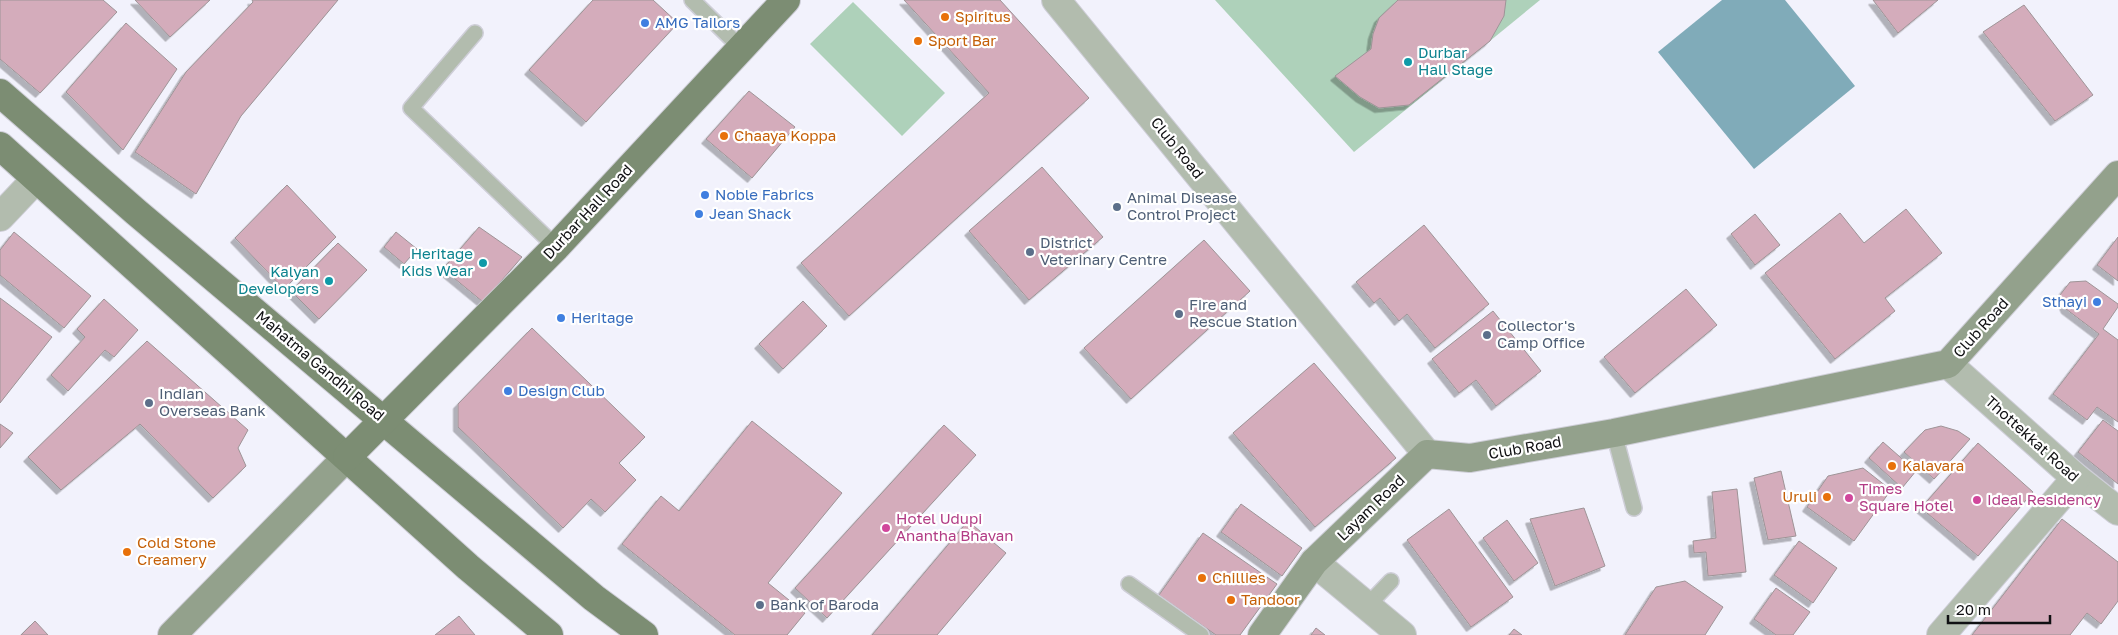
<svg xmlns="http://www.w3.org/2000/svg" width="2118" height="635" font-family="'Golos Text',sans-serif">
  <style>
    .green { fill: #aed1ba }
    .water { fill: #80abb9 }
    .building { fill: #d4acbb; stroke: #9e9497; filter: url(#shadow) }
    .lines { fill: none; stroke-linecap: round; stroke-linejoin: round }
    .lane-casing { stroke: #ceced7; stroke-width: 18 }
    .street-casing { stroke: #ceced7; stroke-width: 30 }
    .secondary-casing { stroke: #ceced7; stroke-width: 30 }
    .primary-casing { stroke: #ceced7; stroke-width: 30 }
    .lane { stroke: #b2bcae; stroke-width: 15 }
    .street { stroke: #b2bcae; stroke-width: 28 }
    .secondary { stroke: #93a18c; stroke-width: 28 }
    .primary { stroke: #7c8d73; stroke-width: 28 }
    .food-dot { fill: #e8710a; stroke: #fff; stroke-width: 2 }
    .shop-dot { fill: #3f7fe0; stroke: #fff; stroke-width: 2 }
    .culture-dot { fill: #0f9aa8; stroke: #fff; stroke-width: 2 }
    .service-dot { fill: #5c6f8a; stroke: #fff; stroke-width: 2 }
    .hotel-dot { fill: #d1479c; stroke: #fff; stroke-width: 2 }
    .labels { text-anchor: middle; stroke-width: 4.5; stroke-linejoin: round; paint-order: stroke }
    .food-label { font-size: 15px; fill: #c56008; stroke: #fff; text-anchor: start }
    .shop-label { font-size: 15px; fill: #366cbe; stroke: #fff; text-anchor: start }
    .culture-label { font-size: 15px; fill: #0d838f; stroke: #fff; text-anchor: end }
    .street-label { font-size: 15px; fill: #101013; stroke: #fff }
    .service-label { font-size: 15px; fill: #4e5e75; stroke: #fff; text-anchor: start }
    .hotel-label { font-size: 15px; fill: #b23c85; stroke: #fff; text-anchor: start }
  </style>
  <defs>
    <filter id="shadow"><feDropShadow dx="-4.5" dy="4.5" stdDeviation="0" flood-color="#0004"/></filter>
  </defs>
  <rect width="100%" height="100%" fill="#f2f2fc"/>
  <!-- green -->
  <g class="green">
    <path d="M1215,0H1540L1354,152Z"/>
    <path d="M853,2L945,93L902,136L810,44Z"/>
  </g>
  <!-- water -->
  <path class="water" d="M1722,0H1785L1855,86L1754,169L1658,52Z"/>
  <!-- building -->
  <g class="building">
    <path d="M0,0H103L117,12L40,93L0,59Z"/>
    <path d="M135,0H210L170,37Z"/>
    <path d="M252,0H338L241,116L196,194L135,152L186,72L253,2Z"/>
    <path d="M593,0H653L678,23L586,122L529,70Z"/>
    <path d="M904,0H1000L1089,98L849,316L801,263L989,93Z"/>
    <path d="M1398,0H1506L1504,16L1490,41L1409,105L1379,108L1360,97L1335,76L1371,49L1373,34L1379,18Z"/>
    <path d="M1873,0H1938L1898,33Z"/>
    <path d="M2024,5L2093,95L2055,121L1983,32Z"/>
    <path d="M126,23L177,69L123,150L66,92Z"/>
    <path d="M749,91L795,127L752,178L706,139Z"/>
    <path d="M1042,167L1103,237L1029,300L969,231Z"/>
    <path d="M287,185L336,237L284,289L235,238Z"/>
    <path d="M1906,209L1942,253L1885,298L1895,311L1835,359L1765,273L1840,213L1864,243Z"/>
    <path d="M1755,214L1780,245L1755,265L1731,234Z"/>
    <path d="M1424,225L1489,304L1435,348L1407,314L1399,321L1380,298L1374,303L1356,282Z"/>
    <path d="M479,227L522,257L483,302L443,269Z"/>
    <path d="M14,232L91,296L64,328L0,275V250Z"/>
    <path d="M396,232L417,249L404,264L384,247Z"/>
    <path d="M2118,237V281L2097,265Z"/>
    <path d="M1204,240L1250,291L1131,399L1084,348Z"/>
    <path d="M338,243L367,270L319,319L291,291Z"/>
    <path d="M2086,281L2118,304V307L2103,329L2118,340V422L2097,407L2087,420L2053,394L2099,334L2066,309L2060,295L2070,282Z"/>
    <path d="M1686,289L1717,325L1635,393L1604,357Z"/>
    <path d="M0,298L52,337L0,403Z"/>
    <path d="M104,299L138,330L114,357L105,350L68,391L51,375L85,337L77,329Z"/>
    <path d="M803,301L827,326L783,369L759,344Z"/>
    <path d="M1493,311L1541,371L1496,406L1476,380L1459,393L1432,359Z"/>
    <path d="M532,328L645,437L619,463L636,480L605,512L591,499L563,528L458,427V404Z"/>
    <path d="M147,341L248,430L238,448L246,466L213,498L140,424L61,490L28,457Z"/>
    <path d="M1314,363L1396,458L1315,527L1233,433Z"/>
    <path d="M2103,420L2118,431V484L2078,452Z"/>
    <path d="M752,421L842,493L768,583L805,613L787,635H735L622,544L661,496L679,511Z"/>
    <path d="M0,424L13,433L0,448Z"/>
    <path d="M944,425L976,455L827,618L795,588Z"/>
    <path d="M1941,426L1958,431L1970,439L1934,479L1904,452L1925,430Z"/>
    <path d="M1883,442L1916,471L1902,488L1869,458Z"/>
    <path d="M1978,443L2033,492L1978,556L1921,508Z"/>
    <path d="M1863,468L1891,490L1854,541L1807,507L1828,476Z"/>
    <path d="M1781,471L1796,536L1768,540L1754,478Z"/>
    <path d="M1737,489L1746,572L1708,576L1706,552L1694,553L1693,541L1716,538L1712,492Z"/>
    <path d="M1241,504L1302,548L1282,576L1221,532Z"/>
    <path d="M1584,508L1605,566L1555,586L1530,519Z"/>
    <path d="M1449,509L1513,597L1471,627L1407,540Z"/>
    <path d="M2062,519L2118,562V601L2101,624L2087,613L2070,635H1972Z"/>
    <path d="M1507,520L1538,563L1514,581L1483,538Z"/>
    <path d="M968,521L1006,553L937,635H872Z"/>
    <path d="M1203,533L1277,584L1240,635H1216L1159,595Z"/>
    <path d="M1799,541L1837,568L1813,603L1774,575Z"/>
    <path d="M1685,581L1723,607L1705,635H1625L1656,587Z"/>
    <path d="M1776,588L1810,612L1793,635H1776L1754,619Z"/>
    <path d="M459,616L475,635H435Z"/>
    <path d="M35,621L48,635H21Z"/>
    <path d="M1316,628L1325,635H1311Z"/>
    <path d="M1514,629L1522,635H1509Z"/>
  </g>
  <g class="lines">
    <!-- lane casing -->
    <g class="lane-casing">
      <g id="lane">
        <path d="M692,0L741,48"/>
        <path d="M475,33L411,108L556,247"/>
        <path d="M1614,433L1634,508"/>
        <path d="M1129,584L1201,635"/>
        <path d="M1367,606L1391,581"/>
      </g>
    </g>
    <!-- street casing -->
    <g class="street-casing">
      <g id="street">
        <path d="M1056,0L1427,454"/>
        <path d="M0,217L36,179"/>
        <path d="M1948,364L2076,478L2118,511"/>
        <path d="M1314,562L1402,635"/>
        <path d="M1941,635L2076,478"/>
      </g>
    </g>
    <!-- secondary casing -->
    <g class="secondary-casing">
      <g id="secondary">
        <path d="M172,635L347,457"/>
        <path d="M1262,635L1314,562L1427,454L1470,458L1614,433L1948,364L2118,175"/>
      </g>
    </g>
    <!-- primary casing -->
    <g class="primary-casing">
      <g id="primary">
        <path d="M0,93L136,212L594,598L644,635"/>
        <path d="M0,146L468,567L549,635"/>
        <path d="M347,457L556,247L786,0"/>
      </g>
    </g>
    <!-- lane -->
    <use href="#lane" class="lane"/>
    <!-- street -->
    <use href="#street" class="street"/>
    <!-- secondary -->
    <use href="#secondary" class="secondary"/>
    <!-- primary -->
    <use href="#primary" class="primary"/>
  </g>
  <!-- markers -->
  <g class="food-dot">
    <circle cx="945" cy="17" r="5"/>
    <circle cx="918" cy="41" r="5"/>
    <circle cx="724" cy="136" r="5"/>
    <circle cx="1892" cy="466" r="5"/>
    <circle cx="1827" cy="497" r="5"/>
    <circle cx="127" cy="552" r="5"/>
    <circle cx="1202" cy="578" r="5"/>
    <circle cx="1231" cy="600" r="5"/>
  </g>
  <g class="shop-dot">
    <circle cx="645" cy="23" r="5"/>
    <circle cx="705" cy="195" r="5"/>
    <circle cx="699" cy="214" r="5"/>
    <circle cx="2097" cy="302" r="5"/>
    <circle cx="561" cy="318" r="5"/>
    <circle cx="508" cy="391" r="5"/>
  </g>
  <g class="culture-dot">
    <circle cx="1408" cy="62" r="5"/>
    <circle cx="483" cy="263" r="5"/>
    <circle cx="329" cy="281" r="5"/>
  </g>
  <g class="service-dot">
    <circle cx="1117" cy="207" r="5"/>
    <circle cx="1030" cy="252" r="5"/>
    <circle cx="1179" cy="314" r="5"/>
    <circle cx="1487" cy="335" r="5"/>
    <circle cx="149" cy="403" r="5"/>
    <circle cx="760" cy="605" r="5"/>
  </g>
  <g class="hotel-dot">
    <circle cx="1849" cy="498" r="5"/>
    <circle cx="1977" cy="500" r="5"/>
    <circle cx="886" cy="528" r="5"/>
  </g>
  <g class="labels">
    <!-- food labels -->
    <g class="food-label">
      <text x="955" y="22">Spiritus</text>
      <text x="928" y="46">Sport Bar</text>
      <text x="734" y="141">Chaaya Koppa</text>
      <text x="1902" y="471">Kalavara</text>
      <text x="1817" y="502" text-anchor="end">Uruli</text>
      <text x="137" y="548">Cold Stone<tspan x="137" dy="17">Creamery</tspan></text>
      <text x="1212" y="583">Chillies</text>
      <text x="1241" y="605">Tandoor</text>
    </g>
    <!-- shop labels -->
    <g class="shop-label">
      <text x="655" y="28">AMG Tailors</text>
      <text x="715" y="200">Noble Fabrics</text>
      <text x="709" y="219">Jean Shack</text>
      <text x="2087" y="307" text-anchor="end">Sthayi</text>
      <text x="571" y="323">Heritage</text>
      <text x="518" y="396">Design Club</text>
    </g>
    <!-- culture labels -->
    <g class="culture-label">
      <text x="1418" y="58" text-anchor="start">Durbar<tspan x="1418" dy="17">Hall Stage</tspan></text>
      <text x="473" y="259">Heritage<tspan x="473" dy="17">Kids Wear</tspan></text>
      <text x="319" y="277">Kalyan<tspan x="319" dy="17">Developers</tspan></text>
    </g>
    <!-- street labels -->
    <g class="street-label">
      <text transform="translate(1177 148) rotate(51)" y="5">Club Road</text>
      <text transform="translate(588 212) rotate(-47)" y="5">Durbar Hall Road</text>
      <text transform="translate(1981 328) rotate(-48)" y="5">Club Road</text>
      <text transform="translate(320 366) rotate(40)" y="5">Mahatma Gandhi Road</text>
      <text transform="translate(2032 439) rotate(42)" y="5">Thottekkat Road</text>
      <text transform="translate(1525 448) rotate(-10)" y="5">Club Road</text>
      <text transform="translate(1371 508) rotate(-44)" y="5">Layam Road</text>
    </g>
    <!-- service labels -->
    <g class="service-label">
      <text x="1127" y="203">Animal Disease<tspan x="1127" dy="17">Control Project</tspan></text>
      <text x="1040" y="248">District<tspan x="1040" dy="17">Veterinary Centre</tspan></text>
      <text x="1189" y="310">Fire and<tspan x="1189" dy="17">Rescue Station</tspan></text>
      <text x="1497" y="331">Collector's<tspan x="1497" dy="17">Camp Office</tspan></text>
      <text x="159" y="399">Indian<tspan x="159" dy="17">Overseas Bank</tspan></text>
      <text x="770" y="610">Bank of Baroda</text>
    </g>
    <!-- hotel labels -->
    <g class="hotel-label">
      <text x="1859" y="494">Times<tspan x="1859" dy="17">Square Hotel</tspan></text>
      <text x="1987" y="505">Ideal Residency</text>
      <text x="896" y="524">Hotel Udupi<tspan x="896" dy="17">Anantha Bhavan</tspan></text>
    </g>
  </g>
  <!-- scale -->
  <path d="M1948 615v8h102v-8" fill="none" stroke="#101013" stroke-width="2.5"/>
  <text x="1956" y="615" font-size="15" fill="#101013" stroke="#ffffff" stroke-width="4" paint-order="stroke">20 m</text>
</svg>
